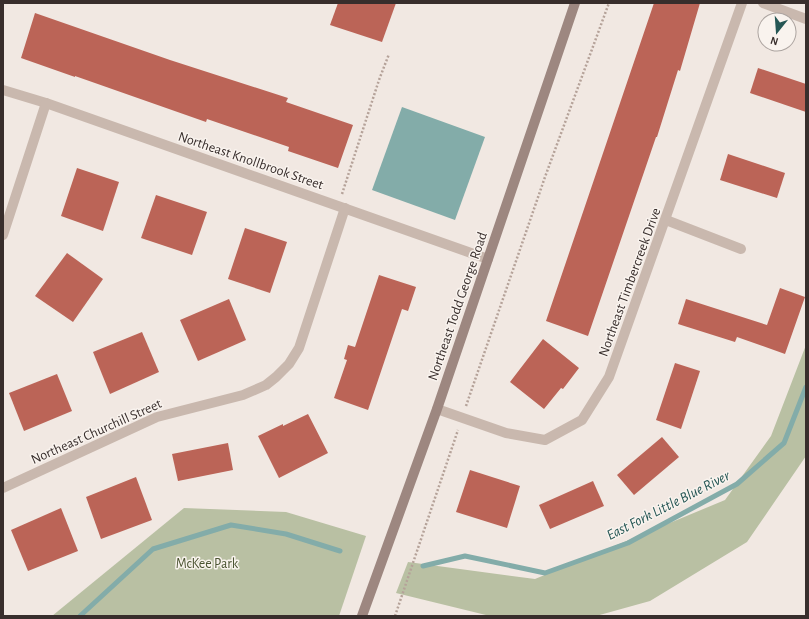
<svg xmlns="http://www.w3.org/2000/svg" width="809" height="619" font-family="'Alegreya Sans',sans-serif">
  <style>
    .green { fill: #b9c0a3 }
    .water { fill: #83aca9 }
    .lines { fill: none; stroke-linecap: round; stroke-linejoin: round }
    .stream { stroke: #83aca9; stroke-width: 5 }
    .building { fill: #bb6457 }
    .path { stroke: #b5a299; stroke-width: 2.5; stroke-dasharray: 2 2; stroke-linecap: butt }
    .minor { stroke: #c9b8ae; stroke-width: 10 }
    .secondary { stroke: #9d8780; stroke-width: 10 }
    .labels { text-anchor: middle; stroke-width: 3; stroke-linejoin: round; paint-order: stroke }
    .street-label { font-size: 14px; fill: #382e2c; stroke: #f9f3ee }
    .park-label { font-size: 14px; fill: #4b5432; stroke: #f9f3ee }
    .water-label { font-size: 15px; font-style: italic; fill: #255654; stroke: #f9f3ee }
  </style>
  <rect width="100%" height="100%" fill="#f1e8e2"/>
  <!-- green -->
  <g class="green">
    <path d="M806,345V456L747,542L650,601L596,616H490L396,593L408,562L535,579L725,500L771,436Z"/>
    <path d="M184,508L286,512L366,536L339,616H52Z"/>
  </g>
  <!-- water -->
  <path class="water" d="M402,107L485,137L455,220L372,190Z"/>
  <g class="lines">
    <!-- stream -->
    <g class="stream">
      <path d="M423,566L465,556L545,573L628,543L737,484L784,443L806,387"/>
      <path d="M80,616L153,549L231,525L286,534L340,551"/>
    </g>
  </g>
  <!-- building -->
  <g class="building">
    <path d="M338,3H396L382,42L330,25Z"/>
    <path d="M654,3H700L680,71L678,70L657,137H656L588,336L546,321Z"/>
    <path d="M35,13L170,60L288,98L286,102L353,125L338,168L288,151L289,147L207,119L206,122L75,76V77L21,58Z"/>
    <path d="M758,68L806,84V112L750,93Z"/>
    <path d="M728,154L785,173L777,198L720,180Z"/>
    <path d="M77,168L119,182L103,231L61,216Z"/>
    <path d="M156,195L207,212L192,255L141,238Z"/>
    <path d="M245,228L287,242L270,293L228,279Z"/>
    <path d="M67,253L103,279L73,322L35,296Z"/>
    <path d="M379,275L416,287L408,311L402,309L368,410L334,398L347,360L344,359L348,345L355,347Z"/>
    <path d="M780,288L805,297L785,354L737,337L735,342L678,324L686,299L767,325Z"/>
    <path d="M229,299L246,340L198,361L180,320Z"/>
    <path d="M142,332L159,372L110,394L93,352Z"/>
    <path d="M543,339L579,368L563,389L561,388L544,409L510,382Z"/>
    <path d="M675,363L700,371L681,429L656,420Z"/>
    <path d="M57,374L72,411L24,431L9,393Z"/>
    <path d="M308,414L328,453L279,478L258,436L283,424V426Z"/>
    <path d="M662,437L679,457L634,495L617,475Z"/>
    <path d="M228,443L233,470L178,481L172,454Z"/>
    <path d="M470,470L520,486L507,528L456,512Z"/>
    <path d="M136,477L152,520L101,539L86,497Z"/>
    <path d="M593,481L604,506L550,529L539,505Z"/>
    <path d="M61,508L78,551L28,571L11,530Z"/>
  </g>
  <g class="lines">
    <!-- path -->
    <g class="path">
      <path d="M342,194L379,80L389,54"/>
      <path d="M466,406L545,177L609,3"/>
      <path d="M395,616L458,430"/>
    </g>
    <!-- minor -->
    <g class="minor">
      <path d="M763,3L806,19"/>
      <path d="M3,90L46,103L488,259"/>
      <path d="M666,220L741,249"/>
      <path d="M3,235L46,103"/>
      <path d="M437,409L506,433L545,440L582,420L609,377L742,3"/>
      <path d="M3,488L157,417L243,395L266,385L276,377L289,364L299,348L345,208"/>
    </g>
    <!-- secondary -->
    <path class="secondary" d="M362,616L437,409L575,3"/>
  </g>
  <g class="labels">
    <!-- street labels -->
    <g class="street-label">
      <text transform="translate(251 160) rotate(19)" y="5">Northeast Knollbrook Street</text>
      <text transform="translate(629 282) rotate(-70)" y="5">Northeast Timbercreek Drive</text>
      <text transform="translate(457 306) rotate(-71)" y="5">Northeast Todd George Road</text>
      <text transform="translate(96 431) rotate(-24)" y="5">Northeast Churchill Street</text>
    </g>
    <!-- park labels -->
    <g class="park-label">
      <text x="207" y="568">McKee Park</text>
    </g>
    <!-- water labels -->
    <g class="water-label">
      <text transform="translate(668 505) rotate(-27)" y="5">East Fork Little Blue River</text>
    </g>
  </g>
  <!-- border -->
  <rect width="809" height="619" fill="none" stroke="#382e2c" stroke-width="8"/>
  <!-- north arrow -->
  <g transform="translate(777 32) rotate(197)"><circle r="19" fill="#f9f3ee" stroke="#aca4a0"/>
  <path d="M0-3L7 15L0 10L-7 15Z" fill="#255654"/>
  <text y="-6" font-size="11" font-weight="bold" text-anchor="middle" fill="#382e2c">N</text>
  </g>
</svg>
